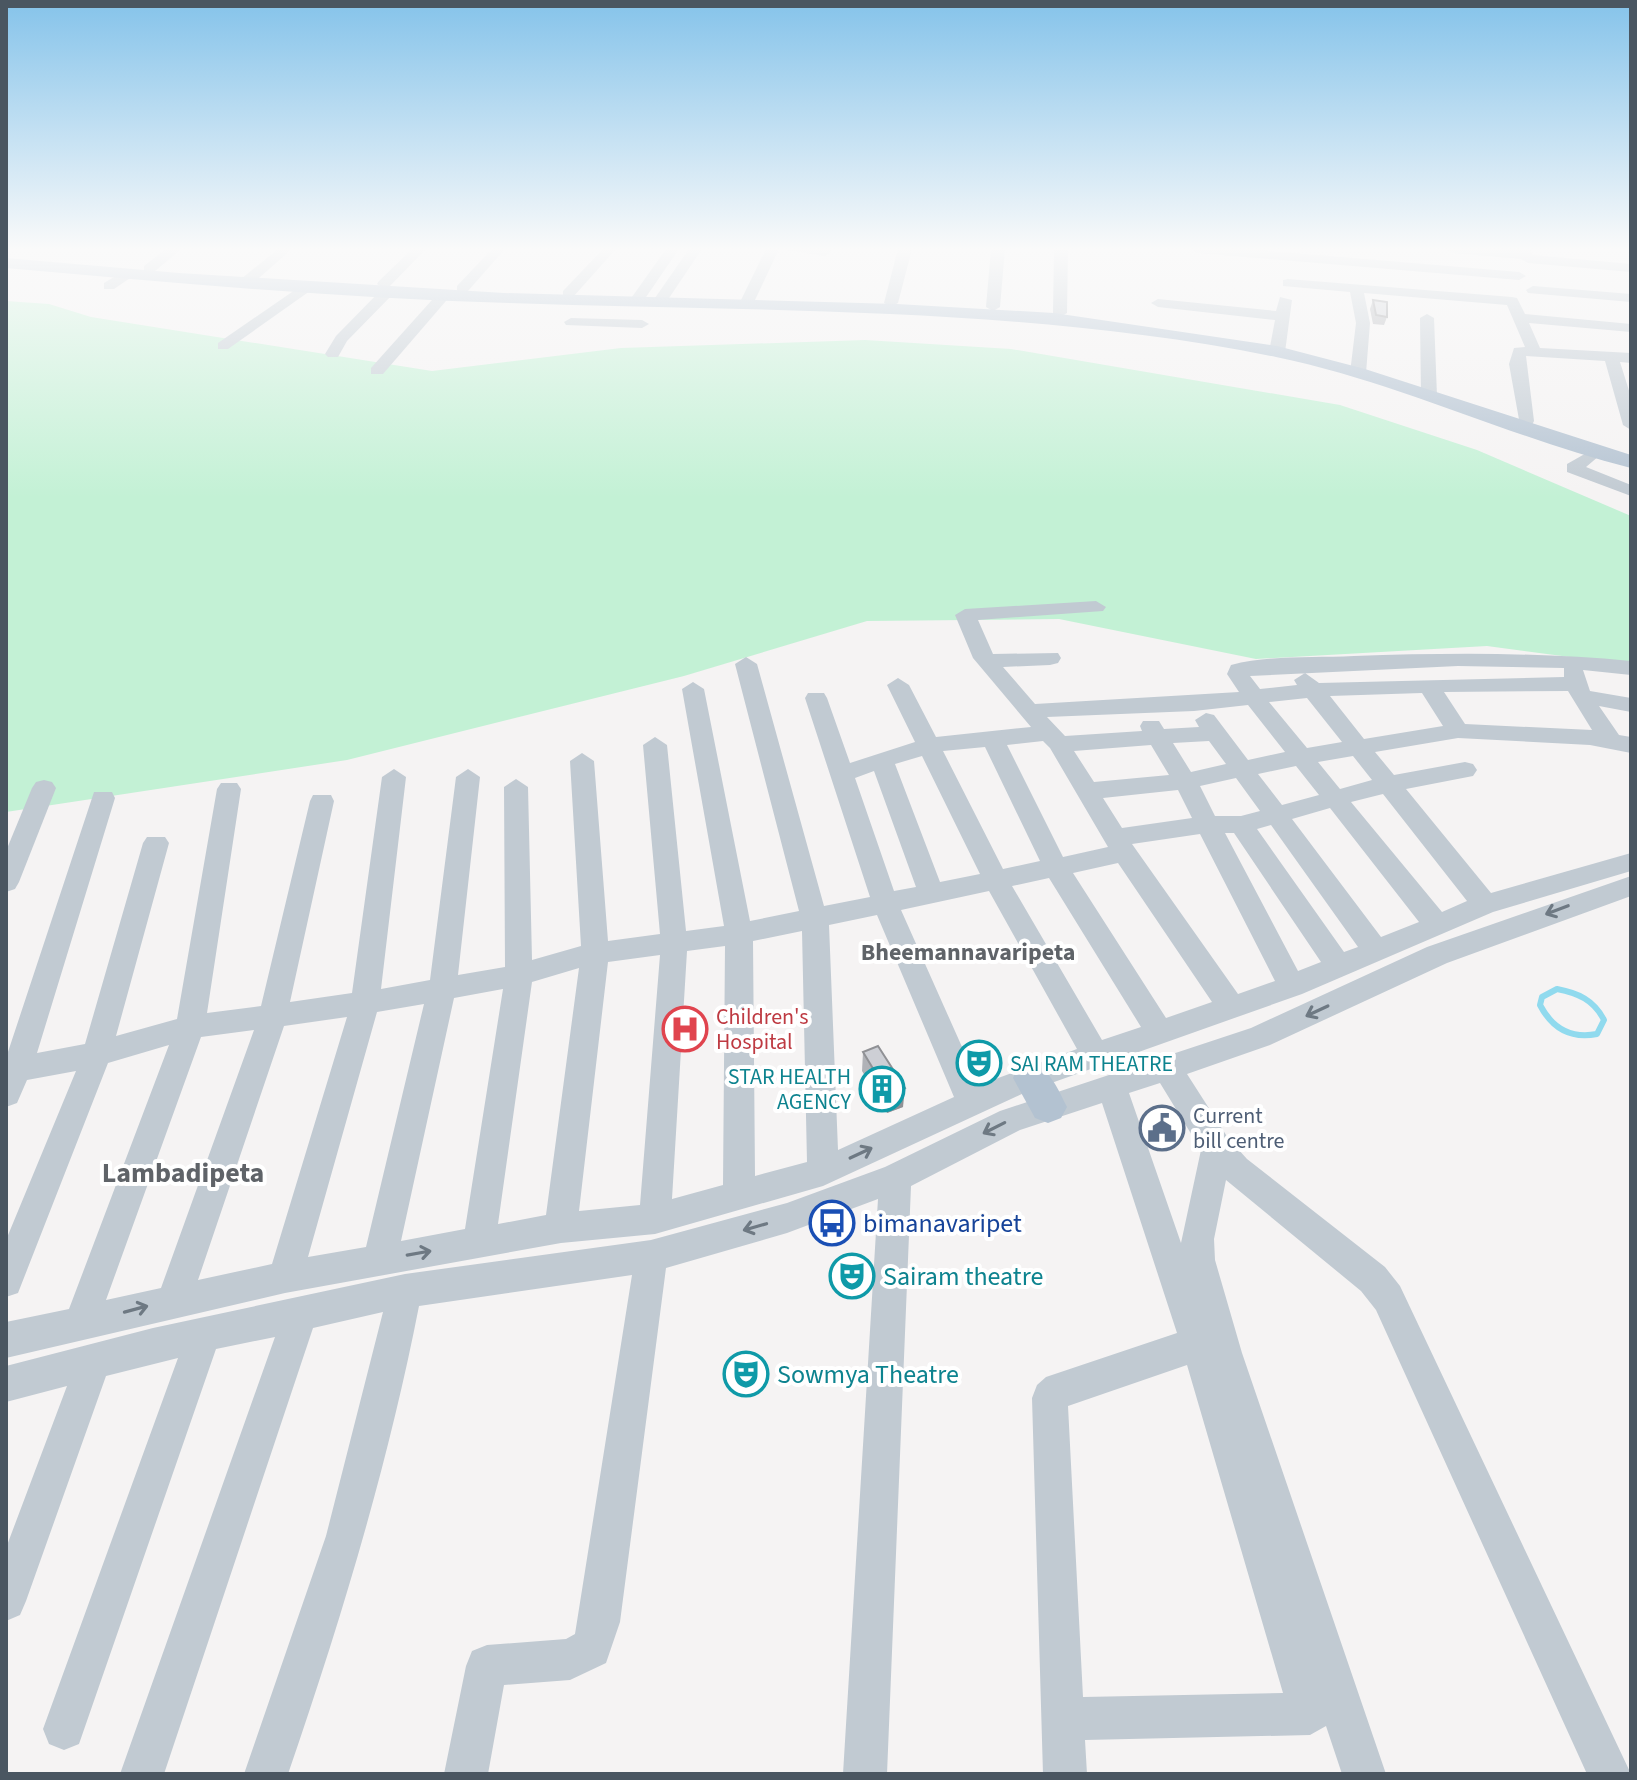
<svg xmlns="http://www.w3.org/2000/svg" width="1637" height="1780" font-family="'Source Sans 3',sans-serif">
  <style>
    .green { fill: #c3f1d5 }
    .lines { fill: none; stroke-linecap: round; stroke-linejoin: round }
    .stream { stroke: #90daee; stroke-width: 6 }
    .minor { fill: #c1cad2; fill-rule: evenodd }
    .major { fill: #b3c2d1; fill-rule: evenodd }
    .wall { fill: #b0b2b7 }
    .shaded-wall { fill: #909195 }
    .building { fill: #cdcfd5; stroke: #909195; stroke-width: 2 }
    .oneway { stroke: #6e7983 }
    .labels { text-anchor: middle; stroke-width: 8; stroke-linejoin: round; paint-order: stroke }
    .health-label { font-size: 22px; fill: #be3a42; stroke: #fff; text-anchor: start }
    .culture-label { font-size: 22px; fill: #0d838f; stroke: #fff; text-anchor: start }
    .service-label { font-size: 22px; fill: #4e5e75; stroke: #fff; text-anchor: start }
    .neighbourhood-label { font-size: 24px; font-weight: bold; fill: #5f6368; stroke: #fff }
    .near-transit-label { font-size: 26px; fill: #164399; stroke: #fff; text-anchor: start }
    .near-culture-label { font-size: 26px; fill: #0d838f; stroke: #fff; text-anchor: start }
    .near-neighbourhood-label { font-size: 28px; font-weight: bold; fill: #5f6368; stroke: #fff }
  </style>
  <rect width="100%" height="100%" fill="#f5f3f3"/>
  <!-- green -->
  <path class="green" d="M6,301L49,304L91,317L432,371L621,348L865,340L1011,349L1340,405L1477,450L1631,516V665L1487,646L1256,659L1059,619L867,621L684,676L347,760L6,812Z"/>
  <g class="lines">
    <!-- stream -->
    <path class="stream" d="M1557,989C1578,993 1594,1000 1604,1020L1597,1034C1571,1039 1552,1028 1540,1005L1542,997Z"/>
    <!-- minor -->
    <g class="minor">
      <path d="M166,249H181L154,272H144V266Z"/>
      <path d="M278,249H292L251,285H241V279Z"/>
      <path d="M412,249H426L389,287L395,291L393,294L347,341L338,357H328L325,354L336,336L383,288L377,284L379,281Z"/>
      <path d="M492,249H505L467,292H457V286Z"/>
      <path d="M603,249H616L573,297H563V291Z"/>
      <path d="M666,249H679L644,300H634L632,297Z"/>
      <path d="M689,249H702L667,301H657L655,298Z"/>
      <path d="M766,249H779L755,300L743,303L741,300Z"/>
      <path d="M780,249H830L832,252L825,256Z"/>
      <path d="M898,249H912L898,303L891,307L884,303Z"/>
      <path d="M991,249H1005L1000,307L993,311L986,307Z"/>
      <path d="M1054,249H1068L1067,313L1060,317L1053,313Z"/>
      <path d="M1191,249H1247L1519,272L1526,276L1519,280L1197,253Z"/>
      <path d="M1446,249H1530L1533,255L1631,264V272L1528,263L1521,259L1452,253Z"/>
      <path d="M124,271L136,274L114,289H104V283Z"/>
      <path d="M1288,279L1512,297L1517,298L1525,314L1631,324V332L1529,323L1540,348L1631,353V363L1620,362L1631,397V430L1623,425L1605,361L1526,356L1534,421L1532,425H1520L1509,364L1514,348L1525,347L1507,305L1364,293L1370,323L1366,373L1358,378L1350,373L1356,323L1350,292L1283,286V280Z"/>
      <path d="M305,283L317,286L228,349H218V343Z"/>
      <path d="M1533,286L1631,294V302L1528,293L1526,290Z"/>
      <path d="M440,291L452,294L383,374H371V368Z"/>
      <path d="M1280,297L1292,300L1285,352L1277,357L1269,352L1275,320L1158,307L1151,303L1158,299L1276,311Z"/>
      <path d="M1427,314L1434,318L1437,396L1429,401L1421,396L1420,318Z"/>
      <path d="M571,318L642,320L649,324L642,328L566,325L564,322Z"/>
      <path d="M1590,451L1599,456L1586,467L1631,485V496L1567,472V464Z"/>
      <path d="M1096,601L1106,607L1103,611L978,620L993,654L1058,653L1061,658L1058,663L1050,665L1003,667L1035,704L1239,692L1227,674L1231,665C1270,655 1314,658 1354,656C1447,653 1538,652 1631,661V675L1583,670L1590,691L1631,698V712L1599,706L1619,735L1631,737V753L1590,745L1458,738L1375,752L1394,775L1465,762L1473,764L1477,770L1473,776L1406,789L1491,893L1631,853V871L1493,912L1302,994L1026,1092L823,1186L655,1234L561,1243L285,1293L6,1358V1322L69,1309L169,1045L108,1063L18,1293L6,1297V1240L76,1071L27,1080L17,1103L6,1107V1058L94,792H112L115,798L37,1053L85,1044L143,843L147,837H165L169,843L116,1036L177,1019L217,789L221,783H237L241,789L207,1013L261,1006L310,801L313,795H331L334,801L290,1002L352,993L382,777L394,769L406,777L381,989L430,980L456,777L468,769L480,777L458,975L505,967L504,787L516,779L528,787L532,960L581,946L570,761L582,753L594,761L608,941L660,934L643,745L655,737L667,745L686,931L724,926L682,689L693,682L704,689L750,921L799,911L735,664L746,657L757,664L824,906L870,897L805,698L808,693H824L827,698L850,763L915,742L887,685L898,678L909,685L936,737L1031,727L973,658L955,615L965,609ZM1458,666L1564,668V677L1319,683L1305,673L1294,680L1297,685L1260,689L1250,676ZM1568,691L1592,730L1465,724L1444,692ZM1422,693L1443,726L1364,739L1330,696ZM1307,698L1342,742L1307,748L1269,702ZM1248,705L1285,752L1248,760L1214,715L1206,713L1195,720L1199,727L1164,729L1159,721H1143L1140,726L1142,731L1065,736L1047,717L1194,711ZM1043,741L1050,748L1108,847L1063,857L1007,745ZM1209,741L1226,764L1191,772L1173,743ZM1151,745L1169,775L1094,782L1074,751ZM985,747L1040,861L1003,869L943,751ZM922,756L980,874L940,882L895,764ZM1353,756L1372,780L1340,789L1318,762ZM1296,766L1319,795L1282,805L1258,774ZM874,771L916,887L894,891L855,778ZM1236,778L1260,811L1241,816H1215L1200,786ZM1178,790L1192,818L1122,828L1103,798ZM1383,794L1467,901L1442,912L1351,802ZM1330,808L1419,922L1381,937L1292,819ZM1271,825L1358,947L1344,952L1257,829ZM1225,833H1234L1321,962L1298,971ZM1200,834L1275,981L1238,994L1132,844ZM1118,863L1212,1002L1166,1018L1073,873ZM1049,878L1141,1027L1102,1040L1012,886ZM989,891L1077,1049L979,1085L901,910ZM877,915L954,1097L838,1150L829,925ZM802,931L807,1162L755,1176L753,941ZM725,946L723,1185L672,1199L687,951ZM660,955L640,1205L579,1211L608,962ZM579,968L546,1215L498,1224L532,982ZM503,989L465,1229L401,1241L454,998ZM424,1004L366,1247L308,1257L377,1012ZM347,1017L272,1264L198,1280L284,1026ZM254,1030L161,1288L106,1300L201,1037Z"/>
      <path d="M44,780L52,782L56,788L19,882L15,889L6,892V851L32,788L36,782Z"/>
      <path d="M1631,876V896L1447,963L1270,1045L1187,1074L1228,1138L1247,1159L1385,1267L1400,1286L1631,1774H1587L1376,1310L1361,1291L1226,1180L1214,1239L1215,1260L1242,1353L1386,1774H1342L1326,1726L1310,1735L1085,1740L1087,1774H1043L1032,1398L1037,1385L1046,1377L1177,1333L1102,1103L1020,1130L911,1186L887,1774H843L878,1199L787,1233L666,1268L620,1622L606,1663L570,1680L504,1685L488,1774H444L466,1666L472,1651L487,1645L566,1639L575,1634L632,1275L419,1306C388,1465 341,1620 288,1774H244L326,1536L383,1312L313,1328L164,1774H120L275,1337L216,1349L79,1744L64,1750L49,1744L43,1729L178,1358L106,1376L26,1601L20,1615L6,1621V1548L67,1386L6,1402V1366L153,1328L405,1274L651,1240L787,1203L885,1167L1000,1111L1251,1028L1427,947ZM1160,1083L1201,1150L1181,1243L1129,1093ZM1187,1365L1283,1693L1083,1697L1068,1406Z"/>
    </g>
    <!-- major -->
    <g class="major">
      <path d="M6,258L179,273L504,293L897,304L1054,313L1277,346L1365,369L1631,455V468C1511,438 1398,382 1276,357C1024,306 765,312 509,303C341,298 173,283 6,268Z"/>
      <path d="M1031,1062C1050,1069 1058,1089 1067,1107L1061,1118L1048,1123L1035,1118L1013,1078L1018,1067Z"/>
    </g>
  </g>
  <!-- wall -->
  <g class="wall">
    <path d="M1373,300L1387,317L1384,325L1373,324L1370,309Z"/>
    <path d="M863,1052L903,1107L887,1113L862,1071Z"/>
  </g>
  <!-- shaded-wall -->
  <path class="shaded-wall" d="M905,1088L903,1107L887,1113L889,1095Z"/>
  <!-- building -->
  <g class="building">
    <path d="M1373,300L1387,302V317L1376,315Z"/>
    <path d="M878,1046L905,1088L889,1095L863,1052Z"/>
  </g>
  <!-- one-way arrows -->
  <defs><path id="oneway-shaft" d="M-6 0H5M1.5-3L5.5 0L1.5 3" fill="none" stroke-width="1.6" stroke-linecap="round" stroke-linejoin="round" transform="scale(2)"/></defs>
  <g class="oneway">
    <use href="#oneway-shaft" transform="translate(1557 910) rotate(159)"/>
    <use href="#oneway-shaft" transform="translate(1317 1011) rotate(155)"/>
    <use href="#oneway-shaft" transform="translate(994 1128) rotate(153)"/>
    <use href="#oneway-shaft" transform="translate(861 1153) rotate(-25)"/>
    <use href="#oneway-shaft" transform="translate(755 1227) rotate(164)"/>
    <use href="#oneway-shaft" transform="translate(419 1253) rotate(-10)"/>
    <use href="#oneway-shaft" transform="translate(136 1309) rotate(-15)"/>
  </g>
  <!-- sky -->
  <linearGradient id="sky" x2="0" y2="1"><stop stop-color="#85c3ea"/><stop offset="0.5" stop-color="#fafafa"/><stop offset="1" stop-color="#fafafa" stop-opacity="0"/></linearGradient>
  <rect width="1637" height="498" fill="url(#sky)"/>
  <!-- icons -->
  <defs>
    <g id="hospital-ring" transform="scale(2.3)"><circle r="9.5" fill="#fff" stroke="#e0444e" stroke-width="1.5"/><path d="M-5-5h3v3.5h4V-5h3V5h-3V1.5h-4V5h-3Z" fill="#e0444e"/></g>
    <g id="theatre-ring" transform="scale(2.3)"><circle r="9.5" fill="#fff" stroke="#0f9aa8" stroke-width="1.5"/><path d="M-5-5.5Q0-4 5-5.5V0Q5 5 0 6Q-5 5-5 0ZM-3.3-2.5H-1v1.5H-3.3ZM1-2.5H3.3v1.5H1ZM-2.8 1Q0 5.5 2.8 1Z" fill="#0f9aa8"/></g>
    <g id="building-ring" transform="scale(2.3)"><circle r="9.5" fill="#fff" stroke="#0f9aa8" stroke-width="1.5"/><path d="M-4-6H4V6H1V3H-1V6H-4ZM-2.5-4.3h1.7v1.8h-1.7ZM.8-4.3h1.7v1.8H.8ZM-2.5-1h1.7V.8h-1.7ZM.8-1h1.7V.8H.8Z" fill="#0f9aa8"/></g>
    <g id="civic-ring" transform="scale(2.3)"><circle r="9.5" fill="#fff" stroke="#5c6f8a" stroke-width="1.5"/><path d="M-.6-6.5H3V-4.5H.6V-3L4-1V1h2V6H-6V1h2V-1L-.6-3ZM-1.2 2.5V6h2.4V2.5Z" fill="#5c6f8a"/></g>
    <g id="bus-ring" transform="scale(2.3)"><circle r="9.5" fill="#fff" stroke="#1a4fb4" stroke-width="1.5"/><path d="M-5-6H5V4H4V6H2V4H-2V6H-4V4H-5ZM-3.5-4V0h7V-4ZM-3.5 1.2v1.5H-2V1.2ZM2 1.2v1.5H3.5V1.2Z" fill="#1a4fb4"/></g>
  </defs>
  <g fill-rule="evenodd">
    <use href="#hospital-ring" x="685" y="1029"/>
    <use href="#theatre-ring" x="979" y="1063"/>
    <use href="#building-ring" x="882" y="1089"/>
    <use href="#civic-ring" x="1162" y="1128"/>
    <use href="#bus-ring" x="832" y="1223"/>
    <use href="#theatre-ring" x="852" y="1276"/>
    <use href="#theatre-ring" x="746" y="1374"/>
  </g>
  <g class="labels">
    <!-- health labels -->
    <g class="health-label">
      <text x="716" y="1024">Children's<tspan x="716" dy="25">Hospital</tspan></text>
    </g>
    <!-- culture labels -->
    <g class="culture-label">
      <text x="1010" y="1071">SAI RAM THEATRE</text>
      <text x="851" y="1084" text-anchor="end">STAR HEALTH<tspan x="851" dy="25">AGENCY</tspan></text>
    </g>
    <!-- service labels -->
    <g class="service-label">
      <text x="1193" y="1123">Current<tspan x="1193" dy="25">bill centre</tspan></text>
    </g>
    <!-- neighbourhood labels -->
    <g class="neighbourhood-label">
      <text x="968" y="960">Bheemannavaripeta</text>
    </g>
    <!-- near-transit labels -->
    <g class="near-transit-label">
      <text x="863" y="1232">bimanavaripet</text>
    </g>
    <!-- near-culture labels -->
    <g class="near-culture-label">
      <text x="883" y="1285">Sairam theatre</text>
      <text x="777" y="1383">Sowmya Theatre</text>
    </g>
    <!-- near-neighbourhood labels -->
    <g class="near-neighbourhood-label">
      <text x="183" y="1182">Lambadipeta</text>
    </g>
  </g>
  <!-- border -->
  <rect width="1637" height="1780" fill="none" stroke="#4a5661" stroke-width="16"/>
</svg>
